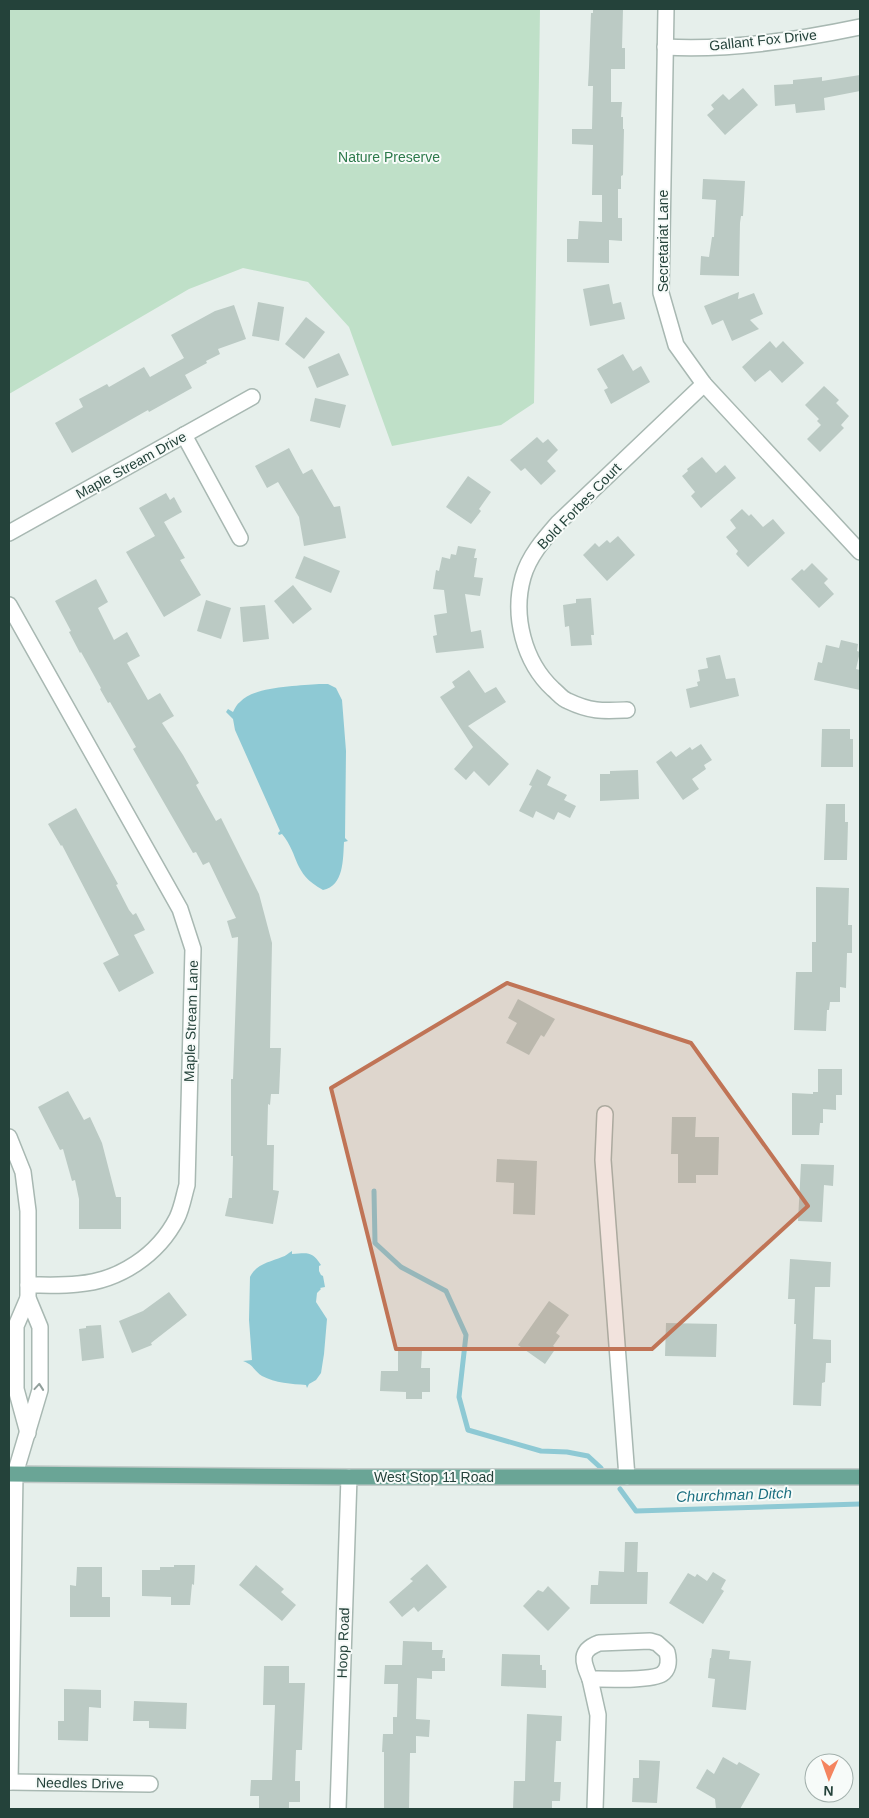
<svg xmlns="http://www.w3.org/2000/svg" width="869" height="1818" font-family="Helvetica,sans-serif">
  <style>
    .green { fill: #bfe0c8 }
    .water { fill: #8ec9d4 }
    .lines { fill: none; stroke-linecap: round; stroke-linejoin: round }
    .stream { stroke: #8ec9d4; stroke-width: 5 }
    .building { fill: #bbcac4 }
    .minor-casing { stroke: #a8b8b2; stroke-width: 18 }
    .major-casing { stroke: #c2cac8; stroke-width: 18 }
    .minor { stroke: #fff; stroke-width: 15 }
    .major { stroke: #6aa596; stroke-width: 15 }
    .oneway { stroke: #92a09c }
    .marked { fill: #c07456; fill-opacity: 0.2; stroke: #c07456; stroke-width: 4; stroke-linejoin: round }
    .labels { text-anchor: middle; stroke-width: 4; stroke-linejoin: round; paint-order: stroke }
    .street-label { font-size: 14px; fill: #24423a; stroke: #f7fbf9 }
    .park-label { font-size: 14px; fill: #2d7a4b; stroke: #f7fbf9 }
    .water-label { font-size: 15px; font-style: italic; fill: #1c6f80; stroke: #f7fbf9 }
  </style>
  <rect width="100%" height="100%" fill="#e6efeb"/>
  <!-- green -->
  <path class="green" d="M9,9H540L534,403L501,425L392,446L349,327L308,282L243,268L189,289L9,394Z"/>
  <!-- water -->
  <g class="water">
    <path d="M319,684H328L336,688L342,700L346,751L345,838L348,841L344,842C343,859 344,886 323,890C292,873 300,856 282,834L279,835L278,833L280,831L235,730L233,719L226,712L228,709L233,712C235,708 237,704 240,702C255,686 298,686 319,684Z"/>
    <path d="M292,1251V1254C308,1253 312,1251 321,1265L319,1266V1271L321,1275L323,1276L325,1287L320,1288L321,1289L317,1293L316,1302L327,1319L324,1354L321,1373L316,1380L309,1384L307,1388L306,1385C292,1384 275,1383 262,1376C254,1371 254,1365 243,1361L252,1360L249,1320L250,1277C256,1264 270,1262 282,1257C286,1256 288,1253 292,1251Z"/>
  </g>
  <g class="lines">
    <!-- stream -->
    <g class="stream">
      <path d="M374,1191L375,1243L401,1267L446,1291L466,1335L459,1397L468,1430L541,1451L567,1452L588,1456L601,1468"/>
      <path d="M620,1489L636,1511L860,1504"/>
    </g>
  </g>
  <!-- building -->
  <g class="building">
    <path d="M593,9H623L622,48H625V69H611V102H622L621,117H623V129H624L623,175L621,176V189H618V218H622V241L609,240V263L567,262V239H578L579,221L602,222V195H592L593,145L572,144V129H592L593,86H588L589,67L591,13H593Z"/>
    <path d="M860,75V91L824,98L825,110L796,113L795,104L775,106L774,85L793,84V80L822,77V81Z"/>
    <path d="M743,88L758,105L725,135L707,115L714,109L711,105L723,94L729,100Z"/>
    <path d="M703,179L745,181L743,216H741L740,223L739,276L700,275L701,256L709,257L712,237H714L716,200L702,199Z"/>
    <path d="M609,284L613,304L621,302L625,319L590,326L583,289Z"/>
    <path d="M739,292L738,299L754,293L763,314L750,320L759,329L732,341L723,320L712,325L704,306Z"/>
    <path d="M258,302L284,307L279,341L252,336Z"/>
    <path d="M234,305L246,339L218,349L220,354L206,361L207,363L185,375L192,388L149,412L148,410L72,453L55,423L83,407L79,399L107,384L109,387L144,367L150,377L184,358L171,335L215,311Z"/>
    <path d="M306,317L325,332L304,359L285,344Z"/>
    <path d="M770,341L776,348L783,341L804,363L782,383L770,370L755,382L742,367Z"/>
    <path d="M339,353L349,375L317,388L308,367Z"/>
    <path d="M623,354L633,371L641,366L650,382L611,404L604,390L608,388L597,369Z"/>
    <path d="M824,386L839,400L836,403L849,416L841,425L844,428L820,452L807,439L821,425L817,421L819,419L805,405Z"/>
    <path d="M315,398L346,405L340,428L310,421Z"/>
    <path d="M537,437L543,443L548,439L558,450L547,461L556,471L541,485L525,468L521,471L510,460Z"/>
    <path d="M289,448L303,474L312,469L334,507L340,506L346,538L304,546L299,517L278,482L267,488L255,466Z"/>
    <path d="M702,457L716,473L725,465L736,478L701,508L691,496L695,492L682,476L688,471L687,469Z"/>
    <path d="M468,476L491,492L479,509L481,511L471,524L446,507Z"/>
    <path d="M166,493L170,500L174,497L182,512L164,522L185,558L180,560L201,595L164,617L126,552L155,536L139,508Z"/>
    <path d="M742,509L749,516L751,514L763,527L773,519L785,533L748,567L736,554L738,551L726,537L736,528L730,520Z"/>
    <path d="M618,536L635,555L607,581L583,555L595,543L599,547L607,540L610,543Z"/>
    <path d="M458,546L476,549L474,558H477L474,577L483,578L480,596L465,594L471,632L481,630L484,648L436,653L433,636L437,635L434,615L447,613L444,590L433,589L436,570L439,571L442,557L450,559L451,554L456,555Z"/>
    <path d="M304,556L340,571L331,593L295,578Z"/>
    <path d="M812,563L828,579L824,583L834,594L819,608L791,579L802,569L804,571Z"/>
    <path d="M96,579L108,602L98,608L114,640L127,632L140,656L127,663L148,700L160,693L174,716L162,723L183,755L199,783L196,785L216,821L221,818L259,894L272,943L270,1048H281L279,1094H271L270,1105L268,1104L267,1145H274L273,1190L279,1191L273,1224L225,1216L229,1198H232L233,1156H231V1079H233L238,937L232,938L227,921L236,918L209,862L203,865L196,852L193,853L133,749L136,747L114,709L110,702L108,703L100,689L101,688L81,652L80,653L69,632L71,631L55,601Z"/>
    <path d="M293,585L312,609L293,624L274,601Z"/>
    <path d="M591,598L594,635H591L592,645L571,646L569,626L565,627L563,605L576,603V599Z"/>
    <path d="M206,600L231,608L221,639L197,631Z"/>
    <path d="M265,605L269,639L243,642L240,607Z"/>
    <path d="M841,640L858,644L857,651L860,652L856,669L860,670V690L814,680L818,662L822,663L826,645L839,648Z"/>
    <path d="M720,655L726,679L735,678L739,696L690,708L686,689L698,686L697,682L700,681L698,670L708,668L706,658Z"/>
    <path d="M469,670L485,693L496,687L506,702L468,726L509,764L489,786L474,771L466,780L454,769L473,747L440,697L455,687L452,682Z"/>
    <path d="M822,729H850V739H853V767H821Z"/>
    <path d="M701,744L712,760L704,765L706,769L692,779L699,789L683,800L656,762L671,751L676,757L690,747L692,750Z"/>
    <path d="M537,769L551,777L547,785L567,795L564,800L576,806L570,818L558,812L554,820L536,811L533,818L519,811L532,786L529,785Z"/>
    <path d="M638,770L639,799L600,801V774H610V771Z"/>
    <path d="M826,804H845V822H848L847,860H824Z"/>
    <path d="M76,808L118,884L116,885L129,910L133,915L136,913L145,930L134,935L154,973L119,992L103,963L119,955L62,845L61,846L48,824Z"/>
    <path d="M816,887L849,888L848,925H852V953H847L846,988L840,987V1002H830L829,1010H827L826,1031L794,1030L796,972H812V942H816Z"/>
    <path d="M518,999L555,1019L544,1037L541,1035L529,1055L506,1043L517,1023L508,1018Z"/>
    <path d="M818,1069H842V1095H836V1110L823,1109V1123H820L819,1135H792V1093L813,1094V1092H818Z"/>
    <path d="M68,1091L84,1120L90,1117L102,1143L116,1197H121V1229H79V1199L75,1180L72,1181L63,1149L60,1150L38,1107Z"/>
    <path d="M672,1117H696L695,1137H719L718,1175H696V1183H678V1154H671Z"/>
    <path d="M497,1159L537,1161L535,1215L513,1214L514,1183L496,1182Z"/>
    <path d="M801,1164L834,1165L833,1186L824,1185L822,1222L798,1221Z"/>
    <path d="M790,1259L831,1262L830,1287H815L813,1339L831,1340V1363H826L825,1382L822,1383L821,1406L793,1405L796,1324H794L795,1299H788Z"/>
    <path d="M169,1292L187,1315L151,1343L152,1345L132,1353L119,1321L143,1311Z"/>
    <path d="M549,1301L569,1315L556,1333L560,1336L553,1346L556,1348L545,1364L518,1345Z"/>
    <path d="M666,1323L717,1324L716,1357L665,1356Z"/>
    <path d="M101,1325L104,1358L82,1361L79,1329L86,1328V1326Z"/>
    <path d="M398,1350H422L421,1368H430V1392H422V1399H406V1392L380,1391L381,1371H398Z"/>
    <path d="M625,1542H638L637,1572H648L647,1604H590L591,1585H598L599,1571L624,1572Z"/>
    <path d="M427,1564L447,1587L418,1612L414,1607L402,1617L389,1602L413,1581L410,1579Z"/>
    <path d="M174,1565H195L194,1585L192,1584L190,1605H171V1597L142,1596V1570H160V1567H174Z"/>
    <path d="M256,1565L284,1589L281,1592L296,1605L282,1621L239,1585Z"/>
    <path d="M77,1567H102V1597H110V1617H70V1585L76,1586Z"/>
    <path d="M713,1572L726,1580L721,1589L724,1591L703,1624L669,1603L688,1573L695,1577L697,1574L707,1581Z"/>
    <path d="M548,1586L570,1608L548,1631L523,1606L538,1590L543,1592Z"/>
    <path d="M403,1641L432,1642V1650H443L442,1658H445V1671H432V1679L417,1678L416,1719L430,1720L429,1737L416,1736V1753H410L409,1809H384V1752H382L383,1734H393V1717H397L398,1684H384L385,1665H402Z"/>
    <path d="M712,1649L730,1651L729,1659L751,1661L746,1710L712,1707L715,1679L708,1678L710,1658H711Z"/>
    <path d="M502,1654L540,1655V1665H542V1670H546V1688L501,1686Z"/>
    <path d="M264,1666H289V1683H305L302,1750H296L295,1781H300V1802H289V1809H259V1796H250L251,1780H272L275,1705H263Z"/>
    <path d="M64,1689L101,1690V1708L89,1707L88,1741L58,1740V1721H64Z"/>
    <path d="M134,1701L187,1703L186,1729L149,1728V1721H133Z"/>
    <path d="M527,1714L562,1716L561,1741H556L554,1782H561L560,1801H552V1809H513L514,1781H525Z"/>
    <path d="M723,1757L737,1765L739,1762L760,1774L740,1809H716L715,1799L696,1788L707,1769L714,1774Z"/>
    <path d="M639,1760L660,1761L657,1803L632,1802L633,1778H639Z"/>
  </g>
  <g class="lines">
    <!-- minor casing -->
    <g class="minor-casing">
      <g id="minor">
        <path d="M666,9L661,293L676,345L704,384L860,552"/>
        <path d="M665,47C729,51 798,40 860,27"/>
        <path d="M184,435L240,538"/>
        <path d="M9,533L252,397"/>
        <path d="M9,605L180,909L193,949L187,1185C184,1195 182,1208 177,1218C158,1255 119,1281 78,1284C62,1286 44,1285 28,1285"/>
        <path d="M627,710C603,711 591,712 568,701C562,699 558,693 553,689C524,662 512,616 523,577C529,556 544,539 558,523L704,384"/>
        <path d="M605,1114L603,1160L627,1477"/>
        <path d="M9,1137L23,1172L28,1211V1298L40,1327V1390L15,1474L10,1782"/>
        <path d="M28,1433L16,1389V1326L28,1298"/>
        <path d="M650,1641L657,1643L667,1652C669,1660 669,1669 662,1674C651,1681 604,1679 590,1679C583,1662 578,1651 599,1643Z"/>
        <path d="M590,1679L598,1715L595,1809"/>
        <path d="M9,1782L150,1784"/>
        <path d="M338,1809L349,1477"/>
      </g>
    </g>
    <!-- major casing -->
    <g class="major-casing">
      <path id="major" d="M9,1474L349,1477H860"/>
    </g>
    <!-- minor -->
    <use href="#minor" class="minor"/>
    <!-- major -->
    <use href="#major" class="major"/>
  </g>
  <!-- one-way arrows -->
  <defs><path id="oneway-chevron" d="M-2-3.5L2.5 0L-2 3.5" fill="none" stroke-width="1.6" stroke-linecap="round" stroke-linejoin="round" transform="scale(1.25)"/></defs>
  <use class="oneway" href="#oneway-chevron" transform="translate(39 1387) rotate(-85)"/>
  <!-- marked area -->
  <path class="marked" d="M507,983L691,1043L808,1206L652,1349H396L331,1088Z"/>
  <g class="labels">
    <!-- street labels -->
    <g class="street-label">
      <text transform="translate(763 40) rotate(-6)" y="5">Gallant Fox Drive</text>
      <text transform="translate(663 241) rotate(-90)" y="5">Secretariat Lane</text>
      <text transform="translate(131 465) rotate(-29)" y="5">Maple Stream Drive</text>
      <text transform="translate(579 506) rotate(-46)" y="5">Bold Forbes Court</text>
      <text transform="translate(191 1021) rotate(-88)" y="5">Maple Stream Lane</text>
      <text x="434" y="1482">West Stop 11 Road</text>
      <text transform="translate(343 1643) rotate(-88)" y="5">Hoop Road</text>
      <text transform="translate(80 1783) rotate(1)" y="5">Needles Drive</text>
    </g>
    <!-- park labels -->
    <g class="park-label">
      <text x="389" y="162">Nature Preserve</text>
    </g>
    <!-- water labels -->
    <g class="water-label">
      <text transform="translate(734 1495) rotate(-2)" y="5">Churchman Ditch</text>
    </g>
  </g>
  <!-- border -->
  <rect width="869" height="1818" fill="none" stroke="#24423a" stroke-width="20"/>
  <!-- north arrow -->
  <g transform="translate(829 1778) rotate(182)"><circle r="24" fill="#f7fbf9" stroke="#a3b1ad"/>
  <path d="M0-4L9 19L0 12L-9 19Z" fill="#f4845f"/>
  <text y="-8" font-size="14" font-weight="bold" text-anchor="middle" fill="#24423a">N</text>
  </g>
</svg>
